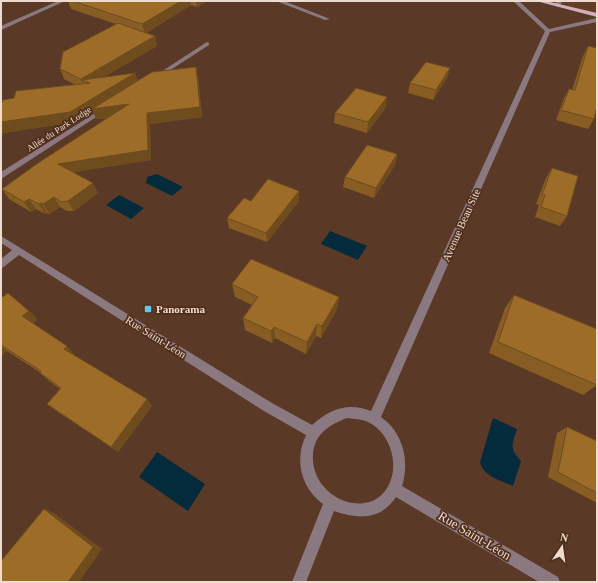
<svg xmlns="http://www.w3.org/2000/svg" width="598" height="583" font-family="'Times New Roman',serif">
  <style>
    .built { fill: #653e26 }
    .water { fill: #032b3b }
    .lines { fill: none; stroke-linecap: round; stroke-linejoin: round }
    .minor { fill: #8b7981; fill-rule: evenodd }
    .major { fill: #d2adbd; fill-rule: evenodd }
    .wall { fill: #875d23 }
    .shaded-wall { fill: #6e4c1d }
    .building { fill: #9d6c29; stroke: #6e4c1d }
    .poi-dot { fill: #67c4f0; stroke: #4f2f1c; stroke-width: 1.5 }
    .labels { text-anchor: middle; stroke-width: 3.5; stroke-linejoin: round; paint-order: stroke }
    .far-street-label { font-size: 9px; fill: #f0dbd0; stroke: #4f2f1c }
    .street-label { font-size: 11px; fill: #f0dbd0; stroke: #4f2f1c }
    .poi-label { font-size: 11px; font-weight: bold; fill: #f0dbd0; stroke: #4f2f1c; text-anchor: start }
    .near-street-label { font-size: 13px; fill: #f0dbd0; stroke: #4f2f1c }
  </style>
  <rect width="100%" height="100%" fill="#5a3926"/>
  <!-- built -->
  <path class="built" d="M539,1H597V15Z"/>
  <!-- water -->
  <g class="water">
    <path d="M157,174L183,187L172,196L146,183L147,177Z"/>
    <path d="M119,195L144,208L131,219L106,205Z"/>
    <path d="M330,231L367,246L358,260L321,244Z"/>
    <path d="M493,418L517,429C512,445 509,448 521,461L513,486C500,480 483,476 480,462Z"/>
    <path d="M157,452L205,484L188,511L139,477Z"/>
  </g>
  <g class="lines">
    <!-- minor -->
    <g class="minor">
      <path d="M58,1H65L1,30V26Z"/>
      <path d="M276,1H284L330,19L325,20Z"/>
      <path d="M513,1H519L549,29L597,18V22L550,32L381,417C403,432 410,461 402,486L558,577L560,582H539L396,497C380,521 358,519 334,511L306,582H292L323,504C301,488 294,460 306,435L264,411L19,255L1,269V259L12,250L1,243V236L272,403L312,425C330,409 348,402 371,411L545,31ZM347,418C354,419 362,419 368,422C387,431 397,456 392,476C379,526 310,501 313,455C314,434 329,425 347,418Z"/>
      <path d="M556,1H562L560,7L555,6Z"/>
      <path d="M207,42L209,43V45L158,78L153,77Z"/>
      <path d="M105,107L109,109L107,110L1,179V172Z"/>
    </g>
    <!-- major -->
    <path class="major" d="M536,1H546L597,13V17Z"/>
  </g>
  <!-- wall -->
  <g class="wall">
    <path d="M68,1H208L197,7L191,5L146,33L155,36L157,46L104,77L138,81L196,67L198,77L202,117L150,124L151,160L73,172L98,193L74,211H67L60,207L50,214L47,213L45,214L36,209L31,212L9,199L2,189L108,118L96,119L93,111L75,122L3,133L1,140V105L76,85L64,79L60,69L116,24L71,9Z"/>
    <path d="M588,46L594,119L588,129L556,120L564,98L569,89L572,90L583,56Z"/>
    <path d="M450,68L447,78L433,100L408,93L410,83Z"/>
    <path d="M386,107L367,133L334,123L335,113Z"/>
    <path d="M397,154L395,165L374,198L343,187L345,177Z"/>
    <path d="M552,168L567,216L560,226L535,217L539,205L536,204L546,178Z"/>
    <path d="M299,191V201L267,242L229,228L227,218L251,201Z"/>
    <path d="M232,284L339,297L337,309L321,338L316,336L306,354L275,338L272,343L245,330L243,318L252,305L235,297Z"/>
    <path d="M514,295L597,385L583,395L489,353L505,308Z"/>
    <path d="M1,298L29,311L37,319L33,323L74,354L73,355L147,399L152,406L118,452L55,410L47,404L60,389L49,381L40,373H41L7,351L1,356Z"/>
    <path d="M567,427L597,441V503L548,477L557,433Z"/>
  </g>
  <!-- shaded-wall -->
  <g class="shaded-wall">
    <path d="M181,1H191V5L145,34L142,24Z"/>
    <path d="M196,1H208L197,7Z"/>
    <path d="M155,36L157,46L91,85L90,83L82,80L86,88L85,89L81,79Z"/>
    <path d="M196,67L198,77L202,117L150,124L151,160L63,174L58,164L147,113Z"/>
    <path d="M450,68L447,78L433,100L436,90Z"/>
    <path d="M135,73L139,83L129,104L132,114L96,119L93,111L75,122L3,133L1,140V122Z"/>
    <path d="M387,97L386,107L367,133L368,122Z"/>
    <path d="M397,154L395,165L374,198L376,188Z"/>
    <path d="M93,183L98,193L74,211L68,201Z"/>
    <path d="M299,191V201L267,242L266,233Z"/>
    <path d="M54,197L60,207L50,214L43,204Z"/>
    <path d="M29,199L36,209L31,212L24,202Z"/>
    <path d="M41,203L47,213L45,214L39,204Z"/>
    <path d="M339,297L337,309L321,338L322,326Z"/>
    <path d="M29,311L37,319L31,324L22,316Z"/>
    <path d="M317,324L316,336L306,354L307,342Z"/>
    <path d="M274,327L275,338L272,343L271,331Z"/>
    <path d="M1,346L7,351L1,356Z"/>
    <path d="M67,346L74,354L71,357L64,349Z"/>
    <path d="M147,399L152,406L118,452L111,447Z"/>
    <path d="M44,509L54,513L102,549L79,582H68Z"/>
  </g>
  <!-- building -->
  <g class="building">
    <path d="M73,1H181L142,24Z"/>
    <path d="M118,23L155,36L81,79L60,69L63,52Z"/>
    <path d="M588,46L597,48V106L594,119L561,110L569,89L575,90Z"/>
    <path d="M426,62L450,68L436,90L410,83Z"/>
    <path d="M196,67L200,107L147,113L148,150L58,164L93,183L68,201L61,202L54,197L43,204L41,203L39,204L29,199L24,202L2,189L38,163L129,104L92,109L152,72Z"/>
    <path d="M135,73L70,112L1,122V105L3,100L14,98L16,91L90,83L82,80Z"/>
    <path d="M356,88L387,97L368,122L335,113Z"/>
    <path d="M367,145L397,154L376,188L345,177Z"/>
    <path d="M552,168L578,176L567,216L541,207L545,195H542Z"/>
    <path d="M268,179L299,191L266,233L227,218L244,198L251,201Z"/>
    <path d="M251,259L339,297L322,326L317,324L307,342L274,327L271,331L243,318L258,297L232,284Z"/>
    <path d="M8,293L29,311L22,316L67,346L64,349L147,399L111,447L47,404L61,388L40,373L41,371L1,345V298Z"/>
    <path d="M514,295L597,329V385L498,342Z"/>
    <path d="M567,427L597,441V493L558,472Z"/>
    <path d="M44,509L93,547L68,582H1V561Z"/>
  </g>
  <!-- markers -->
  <rect class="poi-dot" x="144" y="305" width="8" height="8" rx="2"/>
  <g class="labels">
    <!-- far-street labels -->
    <g class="far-street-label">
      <text transform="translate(59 129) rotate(-33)" y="3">Allée du Park Lodge</text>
    </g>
    <!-- street labels -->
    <g class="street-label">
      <text transform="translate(461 225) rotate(-66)" y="4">Avenue Beau Site</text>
      <text transform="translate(156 337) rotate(32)" y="4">Rue Saint-Léon</text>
    </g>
    <!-- poi labels -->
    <g class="poi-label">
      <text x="156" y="313">Panorama</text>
    </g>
    <!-- near-street labels -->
    <g class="near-street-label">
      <text transform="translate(475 535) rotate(31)" y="5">Rue Saint-Léon</text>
    </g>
  </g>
  <!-- border -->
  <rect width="598" height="583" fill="none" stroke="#f0dbd0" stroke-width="4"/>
  <!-- north arrow -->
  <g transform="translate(562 547) rotate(13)" stroke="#4f2f1c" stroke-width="3" paint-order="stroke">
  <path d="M0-3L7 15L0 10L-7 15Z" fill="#f0dbd0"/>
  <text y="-6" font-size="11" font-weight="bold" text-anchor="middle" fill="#f0dbd0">N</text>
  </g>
</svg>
